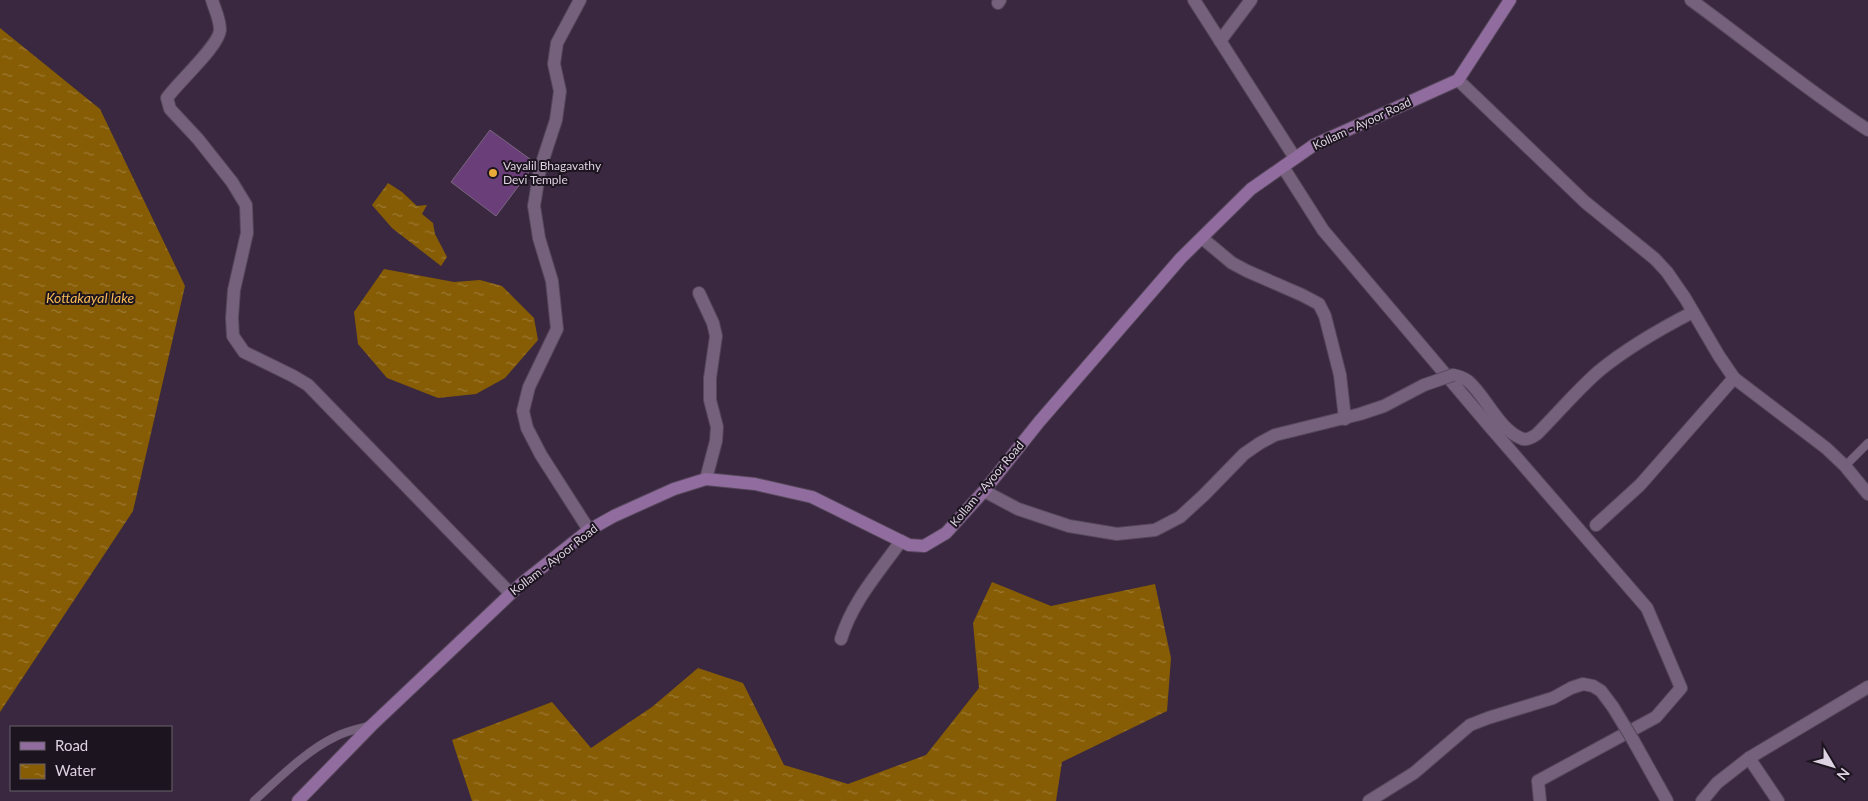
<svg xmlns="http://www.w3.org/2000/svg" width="1868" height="801" font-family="Lato,sans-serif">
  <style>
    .water { fill: url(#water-ripples) }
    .building { fill: #6a3e78; stroke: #7a6681 }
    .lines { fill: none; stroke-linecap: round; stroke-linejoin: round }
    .service-casing { stroke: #55465a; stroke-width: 9 }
    .minor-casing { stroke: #55465a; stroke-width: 14 }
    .secondary-casing { stroke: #55465a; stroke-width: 14 }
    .service { stroke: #75617c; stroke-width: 8 }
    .minor { stroke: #75617c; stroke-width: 12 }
    .secondary { stroke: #916c9e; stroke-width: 12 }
    .minor-bridge-casing { stroke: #55465a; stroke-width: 14; stroke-linecap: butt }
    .minor-bridge { stroke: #75617c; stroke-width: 12 }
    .poi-dot { fill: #eaaa39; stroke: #1c141f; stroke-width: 2 }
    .labels { text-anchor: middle; stroke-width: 4; stroke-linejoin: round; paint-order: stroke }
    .street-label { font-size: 12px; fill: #ddd2e1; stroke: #1c141f }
    .poi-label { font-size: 12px; fill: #ddd2e1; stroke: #1c141f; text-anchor: start }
    .water-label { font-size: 14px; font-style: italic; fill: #f4b854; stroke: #1c141f }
  </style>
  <defs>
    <pattern id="water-ripples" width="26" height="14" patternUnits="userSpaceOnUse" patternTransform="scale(1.25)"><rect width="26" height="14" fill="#865c04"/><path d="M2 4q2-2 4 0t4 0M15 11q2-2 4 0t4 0" fill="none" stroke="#9c7a34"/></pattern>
  </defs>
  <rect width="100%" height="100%" fill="#39283f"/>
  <!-- water -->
  <g class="water">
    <path d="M0,28L100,109L185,286L133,511L0,712Z"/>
    <path d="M388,183L402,192L417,206L427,205L422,214L433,223L435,234L447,257L441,266L392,228L372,205Z"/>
    <path d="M384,269L454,282L480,280L502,286L534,318L538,340L505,378L476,394L438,398L387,378L358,344L354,312Z"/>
    <path d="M992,582L1051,606L1155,584L1171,658L1167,711L1062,762L1056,801H472L452,740L552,702L591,748L652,707L698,668L743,683L784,765L848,784L926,755L979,688L973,623Z"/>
  </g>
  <!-- building -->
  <path class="building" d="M490,130L534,162L532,168L496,216L451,182Z"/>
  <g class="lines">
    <!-- service casing -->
    <g class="service-casing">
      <g id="service">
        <path d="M1845,466L1868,443"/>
        <path d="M254,801C277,780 307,750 335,737C346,731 357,729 369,726"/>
      </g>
    </g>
    <!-- minor casing -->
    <g class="minor-casing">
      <g id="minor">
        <path d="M212,0C215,10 220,19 220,30C219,46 178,82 167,98L170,109L198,139L232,182L246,205L247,233L234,290L232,318L233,336L244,352L293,376L308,385L510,593"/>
        <path d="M580,0L557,43L554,64L560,91L556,120L540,169L534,206L539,238L552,281L557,329L529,387L523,411L527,428L541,455L589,530"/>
        <path d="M1194,0L1295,158"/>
        <path d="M1691,0C1750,43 1807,90 1868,130"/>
        <path d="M998,3L1000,0"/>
        <path d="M1220,41L1251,0"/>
        <path d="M1458,80L1585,202L1655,259L1667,272L1685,298L1719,356L1734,378L1826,448L1845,466L1868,494"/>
        <path d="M1283,167L1323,230L1491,428L1647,608L1681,688L1656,717L1538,781L1540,801"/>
        <path d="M1202,238L1232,263L1247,271L1302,295L1319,304L1325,316L1340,375L1345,419"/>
        <path d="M699,293L713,323L716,336L710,378V400L717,427L716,441L706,479"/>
        <path d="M1453,375C1458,376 1464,378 1468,381C1486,396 1499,431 1523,439C1528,440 1533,437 1537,434C1558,413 1577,390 1599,371C1628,347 1660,329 1693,312"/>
        <path d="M984,491L1018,509L1069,526L1117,534L1155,530L1180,517L1204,495L1244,454L1260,443L1275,435L1360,414L1384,406L1424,385"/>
        <path d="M1596,525L1640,485L1734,378"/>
        <path d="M841,639C852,602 879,572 901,541"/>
        <path d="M1633,740L1667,801"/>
        <path d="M1749,758L1778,801"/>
        <path d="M1369,801L1414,773L1470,725L1488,718L1553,698L1571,688L1583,684L1593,686L1601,691L1613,707"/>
        <path d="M1702,801L1717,783L1749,758L1868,687"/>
      </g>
    </g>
    <!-- secondary casing -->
    <g class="secondary-casing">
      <path id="secondary" d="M298,801L371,726L521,584L589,530L614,516L674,489L706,479L755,484L812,497L909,545L924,546L946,533L984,491L1039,422L1181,258L1251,189L1314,145L1458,80L1510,0"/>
    </g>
    <!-- service -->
    <use href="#service" class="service"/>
    <!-- minor -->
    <use href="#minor" class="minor"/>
    <!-- secondary -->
    <use href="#secondary" class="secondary"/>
    <!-- minor-bridge casing -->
    <g class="minor-bridge-casing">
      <g id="minor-bridge">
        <path d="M1424,385L1453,375"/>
        <path d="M1613,707L1633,740"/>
      </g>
    </g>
    <!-- minor-bridge -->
    <use href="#minor-bridge" class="minor-bridge"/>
  </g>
  <!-- markers -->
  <circle class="poi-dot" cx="493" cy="173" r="5"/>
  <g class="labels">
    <!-- street labels -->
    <g class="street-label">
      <text transform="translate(1362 124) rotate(-25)" y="4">Kollam - Ayoor Road</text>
      <text transform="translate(987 484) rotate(-50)" y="4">Kollam - Ayoor Road</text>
      <text transform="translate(554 560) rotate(-38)" y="4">Kollam - Ayoor Road</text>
    </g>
    <!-- poi labels -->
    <g class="poi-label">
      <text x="503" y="170">Vayalil Bhagavathy<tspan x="503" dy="14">Devi Temple</tspan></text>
    </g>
    <!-- water labels -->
    <g class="water-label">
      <text x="90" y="303">Kottakayal lake</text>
    </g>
  </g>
  <!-- legend -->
  <rect x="10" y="726" width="162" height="65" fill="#1c141f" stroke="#69606d"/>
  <rect x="20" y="742" width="25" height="8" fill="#916c9e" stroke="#69606d"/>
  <text x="55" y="751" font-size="15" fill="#ddd2e1">Road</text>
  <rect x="20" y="764" width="25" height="15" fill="url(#water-ripples)" stroke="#69606d"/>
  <text x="55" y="776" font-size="15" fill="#ddd2e1">Water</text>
  <!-- north arrow -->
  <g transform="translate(1833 766) rotate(128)" stroke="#1c141f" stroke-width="4" paint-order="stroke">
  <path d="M0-4L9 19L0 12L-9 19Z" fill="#ddd2e1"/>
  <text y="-8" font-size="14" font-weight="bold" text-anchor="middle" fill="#ddd2e1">N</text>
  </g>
</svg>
